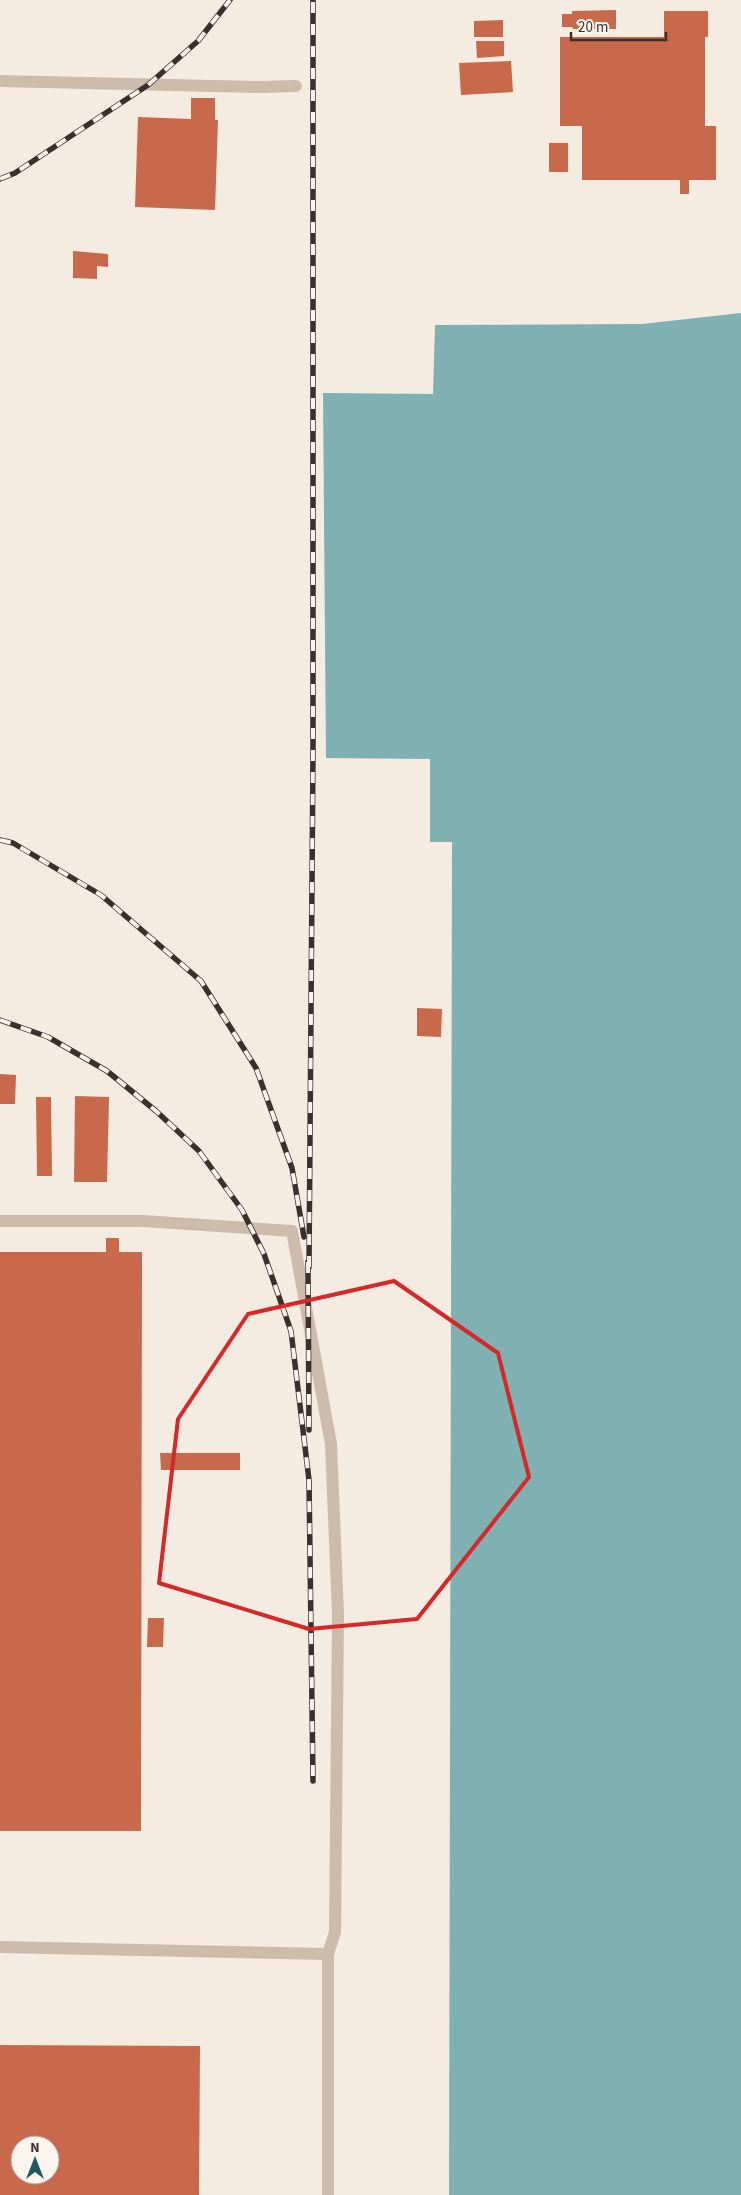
<svg xmlns="http://www.w3.org/2000/svg" width="741" height="2195" font-family="'Source Sans 3',sans-serif">
  <style>
    .water { fill: #7fb0b2 }
    .building { fill: #c8694b; fill-rule: evenodd }
    .lines { fill: none; stroke-linecap: round; stroke-linejoin: round }
    .lane { stroke: #cdbbac; stroke-width: 12 }
    .rail-casing { stroke: #3b302b; stroke-width: 5.5 }
    .rail { stroke: #fbf5ee; stroke-width: 4; stroke-dasharray: 11; stroke-linecap: butt }
    .marked { fill: none; stroke: #d62828; stroke-width: 4; stroke-linejoin: round }
  </style>
  <rect width="100%" height="100%" fill="#f4ebe1"/>
  <!-- water -->
  <path class="water" d="M741,313V2195H449L452,842H430V759L326,758L323,393L433,394L435,325L642,324Z"/>
  <!-- building -->
  <g class="building">
    <path d="M616,10V29H573L572,27H562V14H572V11Z"/>
    <path d="M664,11H708V37H705V126H716V180H689V194H680V180H582V126H560V37H664Z"/>
    <path d="M503,20V37H474V21Z"/>
    <path d="M476,41H504V56L477,58Z"/>
    <path d="M511,61L513,92L461,95L459,63Z"/>
    <path d="M191,98H215V120H218L215,210L135,207L138,117L191,119Z"/>
    <rect x="549" y="143" width="19" height="29"/>
    <path d="M73,251L108,254V267L97,266V279L73,278Z"/>
    <path d="M417,1008L442,1009L441,1037L417,1036Z"/>
    <path d="M0,1074L16,1075L15,1104H0Z"/>
    <path d="M75,1096L109,1097L107,1182H74Z"/>
    <path d="M36,1097H51L52,1176H37Z"/>
    <path d="M106,1238H119V1252H142L141,1831H0V1252H106Z"/>
    <path d="M160,1453H240V1470H161Z"/>
    <path d="M148,1618H164L163,1647H147Z"/>
    <path d="M0,2045L200,2046L199,2195H0ZM20,2145H50V2175H20Z"/>
  </g>
  <g class="lines">
    <!-- lane -->
    <g class="lane">
      <path d="M0,81L260,87L296,86"/>
      <path d="M0,1221H143L292,1231L331,1444L338,1614L335,1932L328,1954V2195"/>
      <path d="M0,1947L328,1954"/>
    </g>
    <!-- rail casing -->
    <g class="rail-casing">
      <g id="rail">
        <path d="M0,179L15,173L148,85L198,41L230,0"/>
        <path d="M0,840L13,843L101,895L201,981L256,1068L292,1168L304,1237"/>
        <path d="M0,1020L48,1037L107,1071L156,1111L199,1151L242,1210L264,1254L291,1331L309,1480L313,1781"/>
        <path d="M308,1262L309,1430"/>
        <path d="M309,1267L313,753V0"/>
      </g>
    </g>
    <!-- rail -->
    <use href="#rail" class="rail"/>
  </g>
  <!-- marked area -->
  <path class="marked" d="M394,1281L498,1353L529,1477L417,1619L309,1629L159,1583L178,1419L248,1314Z"/>
  <!-- north arrow -->
  <g transform="translate(35 2160)"><circle r="24" fill="#fbf5ee" stroke="#aea6a0"/>
  <path d="M0-4L9 19L0 12L-9 19Z" fill="#1f5a5e"/>
  <text y="-8" font-size="14" font-weight="bold" text-anchor="middle" fill="#3b302b">N</text>
  </g>
  <!-- scale -->
  <path d="M571 32v8h95v-8" fill="none" stroke="#3b302b" stroke-width="2.5"/>
  <text x="578" y="32" font-size="15" fill="#3b302b" stroke="#fbf5ee" stroke-width="4" paint-order="stroke">20 m</text>
</svg>
